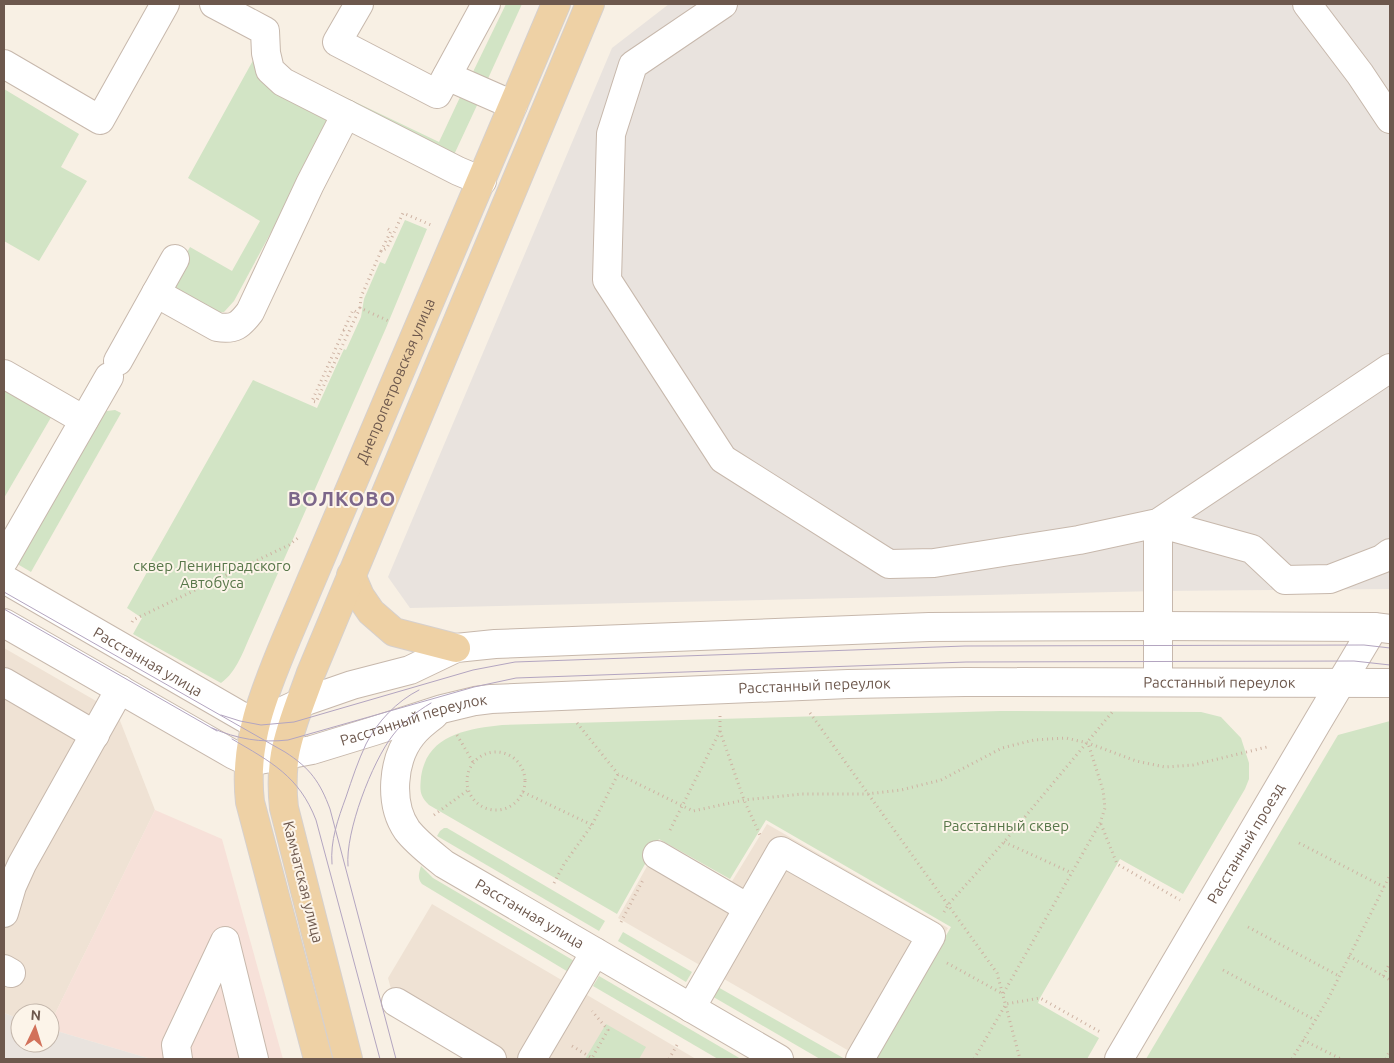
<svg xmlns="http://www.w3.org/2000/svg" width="1394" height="1063" font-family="Ubuntu,sans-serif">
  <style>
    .residential { fill: #efe2d4 }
    .commercial { fill: #f7e1d9 }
    .industrial { fill: #e9e3de }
    .green { fill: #d2e4c5 }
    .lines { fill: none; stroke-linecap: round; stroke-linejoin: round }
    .minor-casing { stroke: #c7b8ac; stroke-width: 30 }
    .major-casing { stroke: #d6d0cd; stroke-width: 30 }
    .path { stroke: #ceb3a3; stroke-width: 3; stroke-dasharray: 1 4; stroke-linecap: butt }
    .minor { stroke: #fff; stroke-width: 28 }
    .major { stroke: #eed1a5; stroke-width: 28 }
    .tram { stroke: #b3a5c0; stroke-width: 1 }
    .labels { text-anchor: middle; stroke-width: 4; stroke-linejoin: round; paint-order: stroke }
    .street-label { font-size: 15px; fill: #6d584d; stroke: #fcf4e9 }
    .park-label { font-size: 15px; fill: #58774a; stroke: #fcf4e9 }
    .district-label { font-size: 20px; font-weight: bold; letter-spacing: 1px; fill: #7c668a; stroke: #fcf4e9 }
  </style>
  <rect width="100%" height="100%" fill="#f8f0e4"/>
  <!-- residential -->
  <g class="residential">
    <path d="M4,648L117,713L155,810L50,1024V1013H20V1019L4,1013Z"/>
    <path d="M767,824L948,928L871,1059H863L618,918L660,843L731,883Z"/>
    <path d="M432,904L696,1059H470L398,1015L388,978Z"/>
  </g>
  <!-- commercial -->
  <path class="commercial" d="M155,810L222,839L283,1059H151L50,1029V1024Z"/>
  <!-- industrial -->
  <g class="industrial">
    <path d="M669,4H1390V589L1158,591L410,608L388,577L612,48Z"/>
    <path d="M4,1013L20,1019V1043H50V1029L151,1059H4Z"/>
  </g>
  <!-- green -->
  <g class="green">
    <path d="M506,4H522L486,83L471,76Z"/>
    <path d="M256,55L332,119L234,301L224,312L212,313L176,293L172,280L190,247L232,271L260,221L188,178Z"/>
    <path d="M297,74L439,142L462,93L479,101L452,159Z"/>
    <path d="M4,89L79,134L61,167L87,181L39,261L4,241Z"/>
    <path d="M405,220L427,229L386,328L252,632C244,649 237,672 221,683L133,634L142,618L127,608L151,565L149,564L253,380L317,408L344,349L346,350L361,317L364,299L380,262L385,264Z"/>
    <path d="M4,385L53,414L4,498Z"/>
    <path d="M115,410L121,413L31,572L14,562L99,412Z"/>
    <path d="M1000,711L1201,712L1221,717L1241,738L1249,763V779L1245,789L1183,894L1120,859L1040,998L1038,1003L1099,1038L1087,1059H874L951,927L766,820L730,879L659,839L617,914L429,805C419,795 420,790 421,777C427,735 466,729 502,725Z"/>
    <path d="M1390,721V1059H1146L1338,735Z"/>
    <path d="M444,828H447L605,921L599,931L437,836L440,831Z"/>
    <path d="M421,866L433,878L576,962L570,973L422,884C417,878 419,873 421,866Z"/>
    <path d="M623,932L692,972L686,982L618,941Z"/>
    <path d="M599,976L741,1059H718L593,986Z"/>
    <path d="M716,986L845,1059H820L710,995Z"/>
    <path d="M606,1024L646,1047L639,1059H585Z"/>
  </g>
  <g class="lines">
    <!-- minor casing -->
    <g class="minor-casing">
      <g id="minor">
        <path d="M214,4L265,31L266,53L270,70L283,82L458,171L482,181"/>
        <path d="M359,4L337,42L437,94L486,4"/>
        <path d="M723,4L633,65L611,134L607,280L723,459L889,564L934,563L1079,540L1158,523L1390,368"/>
        <path d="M1307,4L1360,74L1390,119"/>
        <path d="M4,64L100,120L165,4"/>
        <path d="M447,76L513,105"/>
        <path d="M156,293L217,327C235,330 240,325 250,312L310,184L346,114"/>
        <path d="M118,361L175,259"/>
        <path d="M4,374L84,420"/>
        <path d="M4,560L109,377"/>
        <path id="s1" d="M4,579L255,724L268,737"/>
        <path id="s2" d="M4,623L234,755L249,762L312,750L374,731L442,709L475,701L491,699L848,684L965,682L1390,683"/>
        <path d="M4,682L95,735"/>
        <path d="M1158,682V523L1252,549L1285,580L1330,579L1382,559L1390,553"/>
        <path id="s3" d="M434,715C426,721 418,727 412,735C392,760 389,804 407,830C417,843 432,854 444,864L779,1059"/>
        <path d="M255,724L300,703L352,685L410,670L456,648L495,644L929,627L1158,626L1374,627L1390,629"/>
        <path d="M657,855L748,908"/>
        <path d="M4,913L12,886L22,864L120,689"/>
        <path d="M4,969L11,973"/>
        <path d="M396,1002L492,1059"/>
        <path d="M691,1008L781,851L931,936L860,1059"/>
        <path d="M178,1059L176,1045L225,941L254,1059"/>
        <path d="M532,1059L595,952"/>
        <path id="s4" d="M1119,1059L1318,721L1374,627"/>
      </g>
    </g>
    <!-- major casing -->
    <g class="major-casing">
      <g id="major">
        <path d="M351,575L360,596L371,612L394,632L456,648"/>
        <path id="s5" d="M318,1059L250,802C243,741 265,690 288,635L556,4"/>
        <path d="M348,1059L284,808C282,790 282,772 285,754C290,726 302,699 311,673L590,4"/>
      </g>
    </g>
    <!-- path -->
    <g class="path">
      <path d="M381,251L391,231L388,229"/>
      <path d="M360,308L361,297L381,251L387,248L403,213L431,225"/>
      <path d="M343,330H344L353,310L358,313"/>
      <path d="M344,330L312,401L316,402L360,308L391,322"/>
      <path d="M132,622L133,620L289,545L298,538"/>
      <path d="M810,713L997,973L1020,1059"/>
      <path d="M577,723L618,774L693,811L744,800L802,794H867L901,790L941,780L1002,748L1034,740L1066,738L1088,743L1136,761L1165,767L1193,765L1267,747"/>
      <path d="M720,731L744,800L760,835"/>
      <path d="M457,735L473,762"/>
      <circle cx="496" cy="781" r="29"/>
      <path d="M523,792L592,825"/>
      <path d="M434,815L468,790"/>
      <path d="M1101,824L1117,864L1180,900"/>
      <path d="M670,830L720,731V716"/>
      <path d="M1004,842L1072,873"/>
      <path d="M1299,843L1384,887"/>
      <path d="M554,883L564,864L592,825L618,774"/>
      <path d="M944,912L948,905L1004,842L1114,710"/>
      <path d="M621,922L643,880"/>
      <path d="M1248,927L1339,976"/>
      <path d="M1349,956L1390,980"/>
      <path d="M947,963L1003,994L1100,823L1105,808L1103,790L1088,743"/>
      <path d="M1223,970L1315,1020"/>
      <path d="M1383,976L1390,963"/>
      <path d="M1303,1040L1341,1059"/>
      <path d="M572,1046L592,1058L608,1030L592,1011"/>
      <path d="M669,1059L677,1045"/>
      <path d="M974,1059L1006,1004L1040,998L1102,1033"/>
      <path d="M1292,1059L1328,999L1390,875"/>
      <path d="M1386,1059L1390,1050"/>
    </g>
    <!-- minor -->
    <use href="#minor" class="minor"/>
    <!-- major -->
    <use href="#major" class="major"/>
    <!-- tram -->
    <g class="tram">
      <path d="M4,592L285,752C310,768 320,782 330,809L396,1059"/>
      <path d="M4,609L217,731"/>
      <path d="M221,715L240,721L261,725L294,722L473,670L515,662L965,646L1364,645L1390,648"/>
      <path d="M212,728C237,739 261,743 288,740L474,687L516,678L966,662L1354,661L1390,665"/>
      <path d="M232,739C271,762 299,776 316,820L380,1059"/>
      <path d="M332,864C330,841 338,819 346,797C352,779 358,761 366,744C377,722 397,701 419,690"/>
      <path d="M348,866C345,832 372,762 393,735C403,722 416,712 431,703"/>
    </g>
  </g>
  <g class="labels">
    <!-- street labels -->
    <g class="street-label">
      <text dy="5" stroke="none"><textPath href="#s5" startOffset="715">Днепропетровская улица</textPath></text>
      <text dy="5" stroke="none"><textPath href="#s1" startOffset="166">Расстанная улица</textPath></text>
      <text dy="5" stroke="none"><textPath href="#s2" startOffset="1261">Расстанный переулок</textPath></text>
      <text dy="5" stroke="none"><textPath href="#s2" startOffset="856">Расстанный переулок</textPath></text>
      <text dy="5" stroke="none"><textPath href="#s2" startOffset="452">Расстанный переулок</textPath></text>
      <text dy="5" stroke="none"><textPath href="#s4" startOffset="250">Расстанный проезд</textPath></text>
      <text transform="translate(303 882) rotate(76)" y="5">Камчатская улица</text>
      <text dy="5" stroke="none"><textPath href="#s3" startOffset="280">Расстанная улица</textPath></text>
    </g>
    <!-- park labels -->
    <g class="park-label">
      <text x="212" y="571">сквер Ленинградского<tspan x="212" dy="17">Автобуса</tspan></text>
      <text x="1006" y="831">Расстанный сквер</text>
    </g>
    <!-- district labels -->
    <g class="district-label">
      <text x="342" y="506">ВОЛКОВО</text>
    </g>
  </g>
  <!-- border -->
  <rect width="1394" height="1063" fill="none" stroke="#6d584d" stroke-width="10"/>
  <!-- north arrow -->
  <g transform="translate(35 1028) rotate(4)"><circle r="24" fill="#fcf4e9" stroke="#c3b6ab"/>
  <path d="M0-4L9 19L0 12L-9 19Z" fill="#d2715a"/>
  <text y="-8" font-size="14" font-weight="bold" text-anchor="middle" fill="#6d584d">N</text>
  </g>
</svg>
